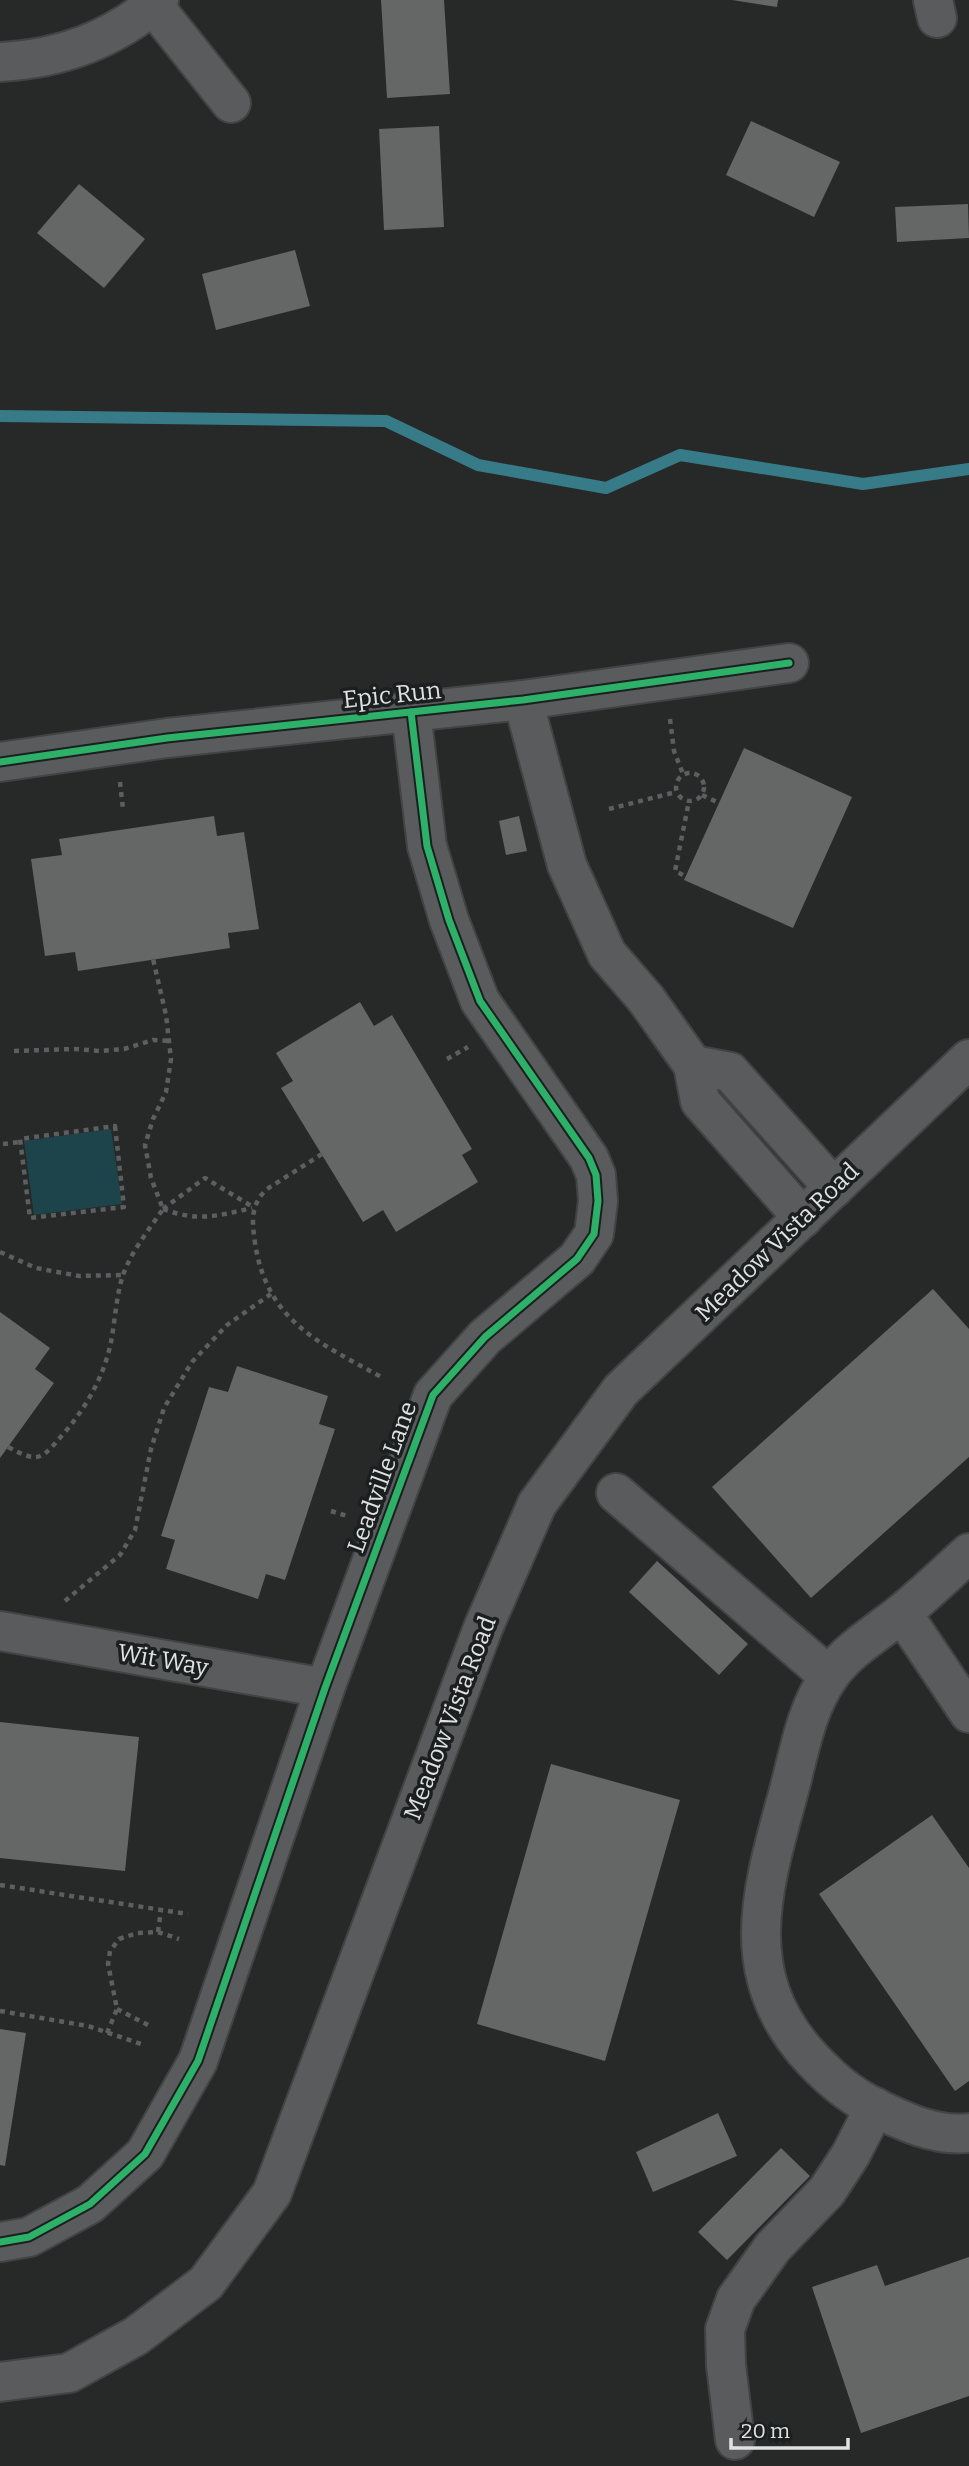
<svg xmlns="http://www.w3.org/2000/svg" width="969" height="2466" font-family="Bitter,serif">
  <style>
    .green { fill: #1d434b }
    .lines { fill: none; stroke-linecap: round; stroke-linejoin: round }
    .stream { stroke: #387b88; stroke-width: 12 }
    .building { fill: #656666 }
    .minor-casing { stroke: #424343; stroke-width: 42 }
    .path { stroke: #5d5e5f; stroke-width: 4.5; stroke-dasharray: 5 5; stroke-linecap: butt }
    .minor { stroke: #5a5b5c; stroke-width: 38 }
    .cycleway-casing { stroke: #1c1f20; stroke-width: 11 }
    .cycleway { stroke: #2db169; stroke-width: 7 }
    .labels { text-anchor: middle; stroke-width: 7; stroke-linejoin: round; paint-order: stroke }
    .street-label { font-size: 24px; fill: #e0e2e2; stroke: #1c1f20 }
  </style>
  <rect width="100%" height="100%" fill="#272828"/>
  <!-- green -->
  <path class="green" d="M111,1129L122,1204L34,1215L24,1141Z"/>
  <g class="lines">
    <!-- stream -->
    <path class="stream" d="M0,416L386,421L478,465L606,488L680,455L863,484L969,469"/>
  </g>
  <!-- building -->
  <g class="building">
    <path d="M381,0H444L450,94L387,98Z"/>
    <path d="M732,0H778L777,7Z"/>
    <path d="M751,121L840,162L814,217L726,175Z"/>
    <path d="M439,126L444,227L384,230L379,129Z"/>
    <path d="M79,184L145,239L104,288L37,233Z"/>
    <path d="M968,204L969,238L897,242L895,207Z"/>
    <path d="M295,250L310,306L216,330L202,274Z"/>
    <path d="M744,748L852,797L793,928L684,880Z"/>
    <path d="M214,816L217,836L244,832L259,929L228,933L230,948L78,971L75,952L45,956L31,859L62,855L59,839Z"/>
    <path d="M519,816L527,851L506,855L499,821Z"/>
    <path d="M360,1002L374,1026L392,1015L472,1149L462,1155L478,1182L396,1232L383,1210L363,1222L281,1088L293,1081L276,1053Z"/>
    <path d="M933,1289L969,1329V1457L811,1598L712,1487Z"/>
    <path d="M0,1312L50,1348L35,1369L54,1383L0,1458Z"/>
    <path d="M237,1366L328,1396L319,1424L335,1429L285,1580L266,1574L258,1599L166,1569L175,1540L161,1536L209,1387L228,1392Z"/>
    <path d="M657,1561L748,1644L719,1675L629,1592Z"/>
    <path d="M0,1722L139,1737L125,1871L0,1858Z"/>
    <path d="M551,1764L680,1800L605,2061L477,2024Z"/>
    <path d="M932,1815L969,1868V2081L955,2091L819,1894Z"/>
    <path d="M0,2029L26,2033L5,2166L0,2165Z"/>
    <path d="M718,2113L737,2156L653,2192L636,2152Z"/>
    <path d="M781,2148L810,2176L727,2260L698,2232Z"/>
    <path d="M969,2257V2396L861,2433L812,2287L877,2265L885,2286Z"/>
  </g>
  <g class="lines">
    <!-- minor casing -->
    <g class="minor-casing">
      <g id="minor">
        <path d="M933,0L937,18"/>
        <path d="M153,5L231,103"/>
        <path d="M0,62C61,59 113,40 159,0"/>
        <path d="M523,700L567,865L607,954L646,999L693,1065L700,1101L803,1218"/>
        <path d="M0,762L167,738L523,700L789,663"/>
        <path d="M693,1065L730,1072L834,1188"/>
        <path d="M616,1493L829,1676"/>
        <path d="M969,1553C947,1573 925,1594 902,1613C877,1633 849,1649 830,1675C805,1710 799,1754 788,1794C763,1887 736,1969 804,2050C824,2073 847,2094 874,2107C902,2121 936,2137 969,2133"/>
        <path d="M902,1613L969,1713"/>
        <path d="M0,1631L325,1688"/>
        <path d="M0,2242L29,2237L90,2204L145,2154L198,2061L325,1688L433,1395L485,1337L577,1259L594,1234L598,1201L596,1175L589,1158L480,1001L449,920L427,846L411,712"/>
        <path d="M0,2382L69,2373L136,2336L206,2283L272,2193L483,1628L537,1504L621,1390L969,1059"/>
        <path d="M735,2440L726,2365L725,2329L736,2299L773,2247L827,2191L851,2154L875,2107"/>
      </g>
    </g>
    <!-- path -->
    <g class="path">
      <path d="M670,719L674,751L683,774"/>
      <circle cx="690" cy="787" r="14"/>
      <path d="M120,782L123,809"/>
      <path d="M702,795L719,803"/>
      <path d="M609,809L676,792"/>
      <path d="M683,875L675,871L689,801"/>
      <path d="M14,1051L75,1049L100,1051L124,1049L153,1040L170,1041"/>
      <path d="M447,1059L468,1047"/>
      <path d="M115,1126L124,1207L30,1218L20,1139Z"/>
      <path d="M3,1144L20,1142"/>
      <path d="M322,1154L267,1189C250,1205 252,1221 255,1243C267,1322 320,1343 383,1378"/>
      <path d="M163,1209L205,1178L253,1207"/>
      <path d="M163,1209C198,1222 217,1216 252,1208"/>
      <path d="M0,1252L36,1268L79,1276L123,1275"/>
      <path d="M8,1447C41,1465 42,1458 65,1432C87,1406 104,1376 111,1342C115,1321 116,1299 122,1278C130,1253 148,1231 163,1209L151,1178L145,1145L153,1119L166,1092L171,1059L166,1015L153,959"/>
      <path d="M331,1511L347,1516"/>
      <path d="M65,1601L120,1555L135,1530L151,1449L164,1408L192,1362L227,1325L271,1294"/>
      <path d="M0,1885L188,1914"/>
      <path d="M158,1932L161,1910"/>
      <path d="M117,2009L148,2025"/>
      <path d="M0,2011L88,2026L141,2044"/>
      <path d="M107,2033L117,2009L108,1964L110,1951L119,1939L137,1933L158,1932L179,1939"/>
    </g>
    <!-- minor -->
    <use href="#minor" class="minor"/>
    <!-- cycleway casing -->
    <g class="cycleway-casing">
      <g id="cycleway">
        <path d="M0,762L167,738L523,700L789,663"/>
        <path d="M0,2242L29,2237L90,2204L145,2154L198,2061L325,1688L433,1395L485,1337L577,1259L594,1234L598,1201L596,1175L589,1158L480,1001L449,920L427,846L411,712"/>
      </g>
    </g>
    <!-- cycleway -->
    <use href="#cycleway" class="cycleway"/>
  </g>
  <g class="labels">
    <!-- street labels -->
    <g class="street-label">
      <text transform="translate(392 695) rotate(-6)" y="8">Epic Run</text>
      <text transform="translate(777 1242) rotate(-44)" y="8">Meadow Vista Road</text>
      <text transform="translate(382 1477) rotate(-70)" y="8">Leadville Lane</text>
      <text transform="translate(163 1660) rotate(10)" y="8">Wit Way</text>
      <text transform="translate(450 1718) rotate(-69)" y="8">Meadow Vista Road</text>
    </g>
  </g>
  <!-- scale -->
  <path d="M731 2438v10h117v-10" fill="none" stroke="#e0e2e2" stroke-width="3.5"/>
  <text x="741" y="2438" font-size="21" fill="#e0e2e2" stroke="#1c1f20" stroke-width="5" paint-order="stroke">20 m</text>
</svg>
